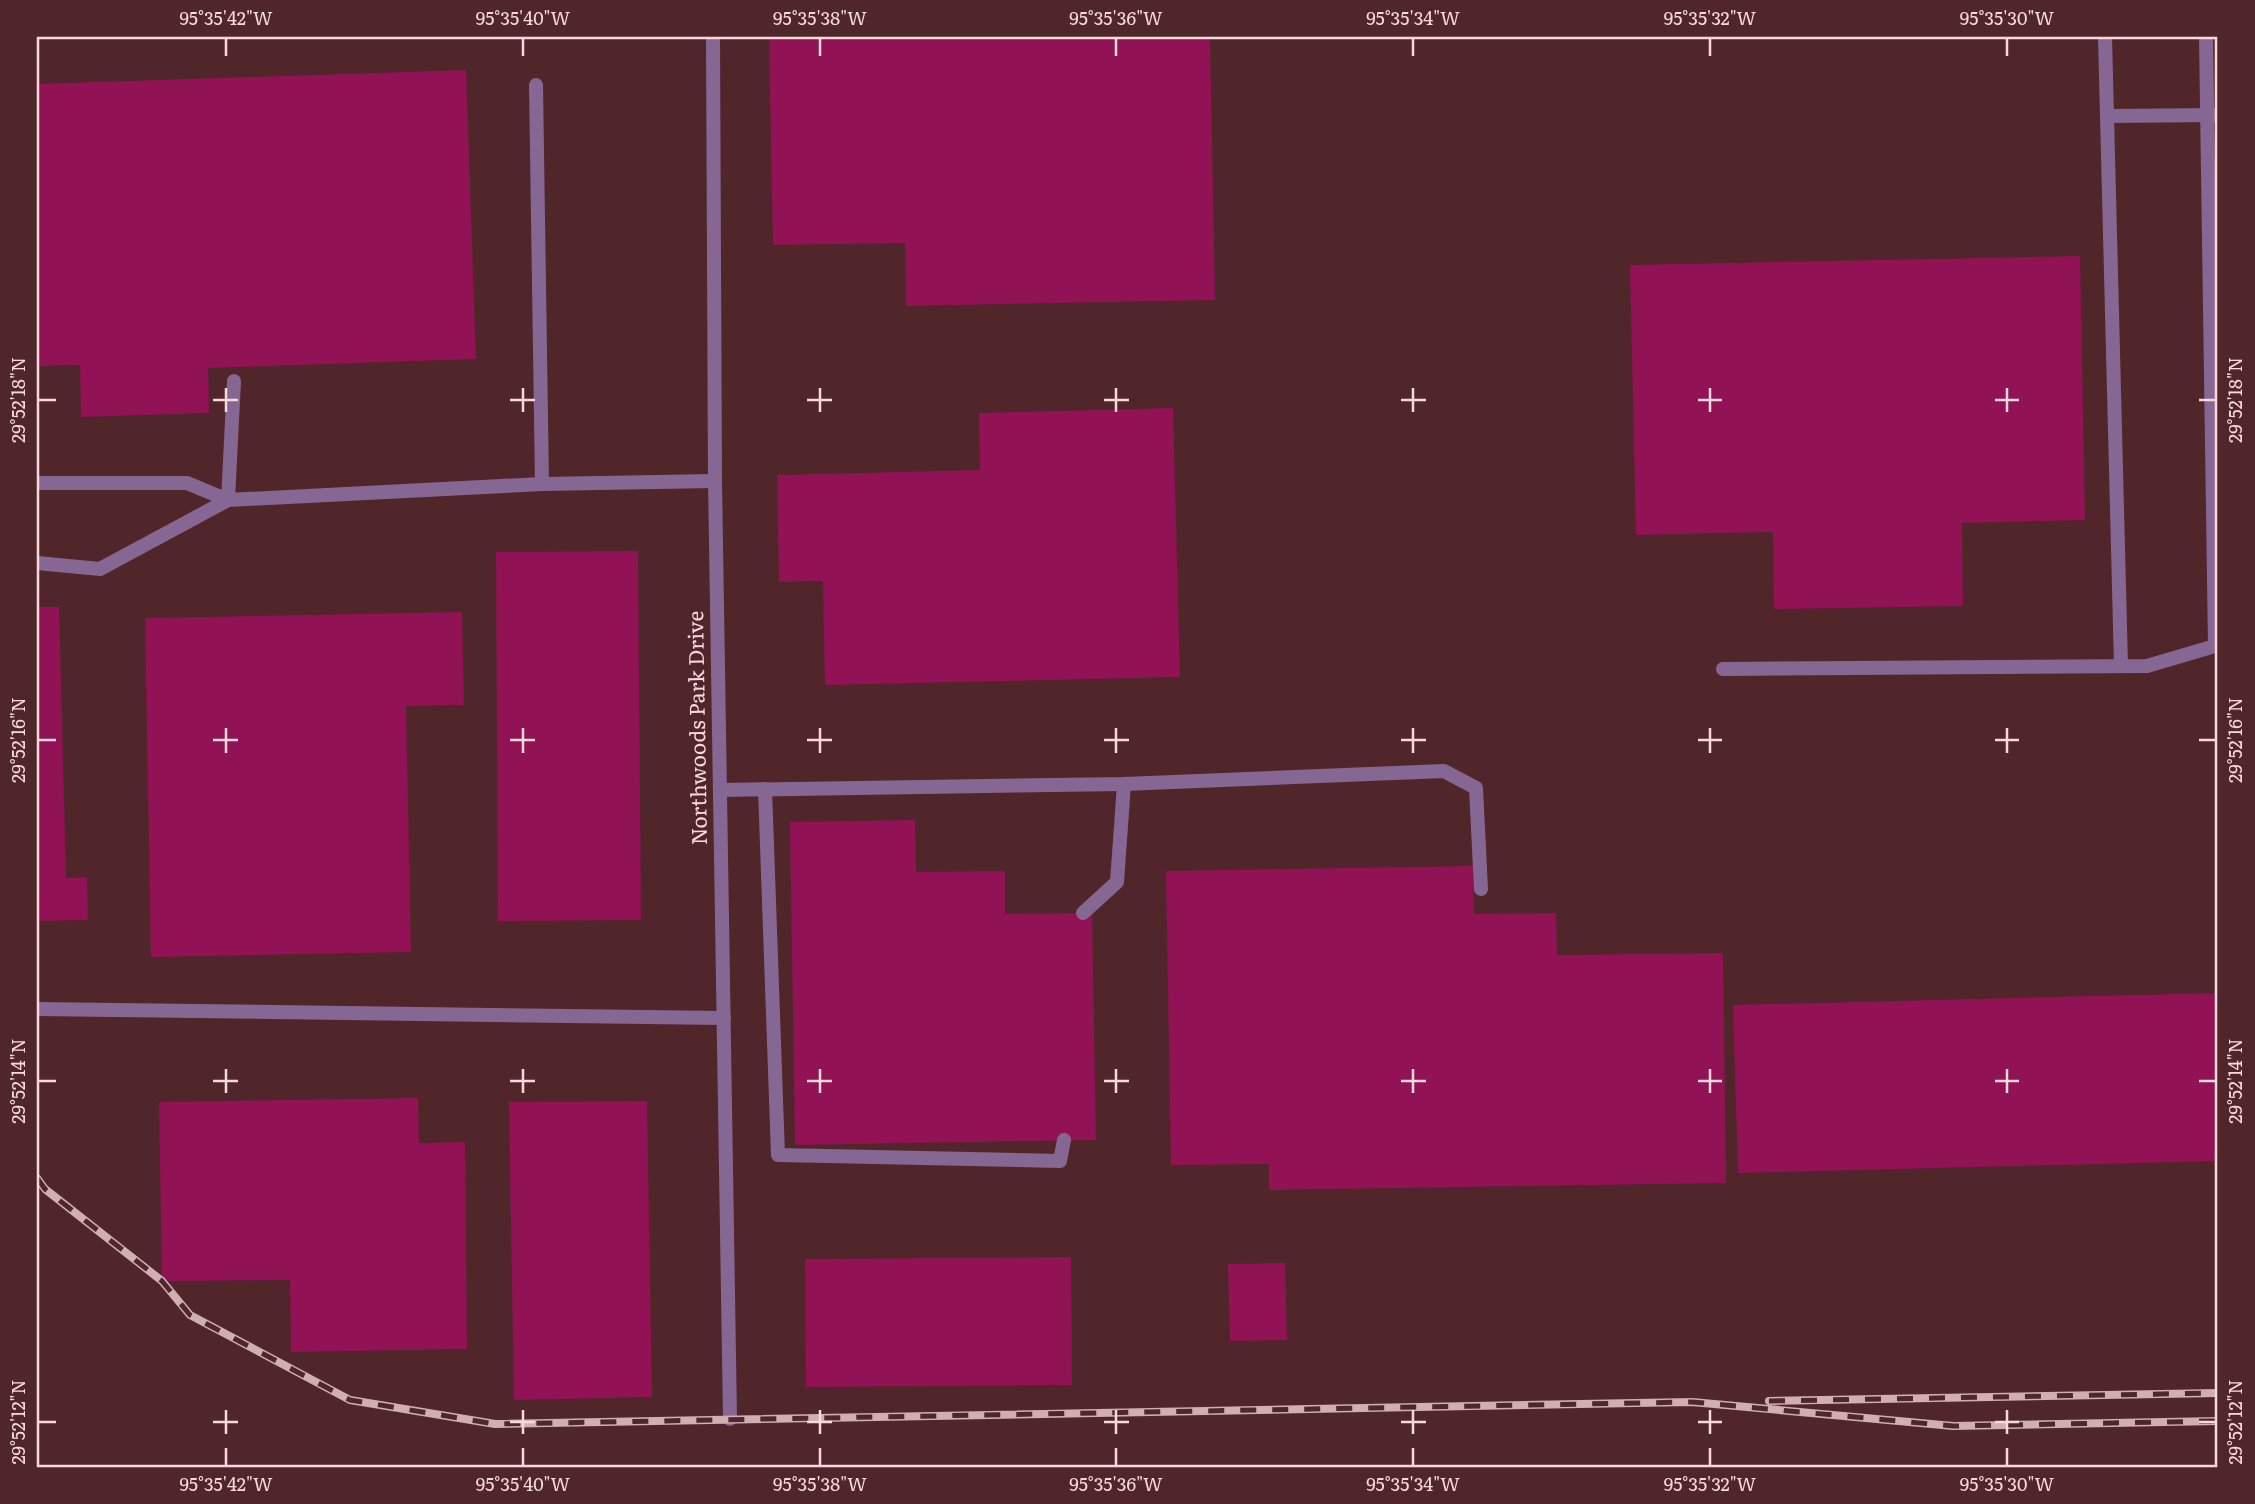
<svg xmlns="http://www.w3.org/2000/svg" width="2255" height="1504" font-family="Literata,serif">
  <style>
    .building { fill: #911255 }
    .lines { fill: none; stroke-linecap: round; stroke-linejoin: round }
    .service { stroke: #866793; stroke-width: 14 }
    .minor { stroke: #866793; stroke-width: 14 }
    .rail-casing { stroke: #cfafb1; stroke-width: 8 }
    .rail { stroke: #50262a; stroke-width: 5; stroke-dasharray: 16; stroke-linecap: butt }
    .ticks { fill: none; stroke: #f6d9da; stroke-width: 2.5 }
    .labels { text-anchor: middle; stroke-width: 5; stroke-linejoin: round; paint-order: stroke }
    .street-label { font-size: 21px; fill: #f6d9da; stroke: #50262a }
    .neatline { fill: none; stroke: #f6d9da; stroke-width: 2.5 }
    .ticks-label { font-size: 18px; text-anchor: middle; fill: #f6d9da }
  </style>
  <rect width="100%" height="100%" fill="#50262a"/>
  <!-- building -->
  <g class="building">
    <path d="M769,37H1210L1215,300L906,306L905,243L773,245Z"/>
    <path d="M466,70L476,359L208,368L209,413L81,417L80,365L37,366V84Z"/>
    <path d="M2080,256L2085,520L1962,523L1963,606L1774,609L1773,532L1636,535L1630,265Z"/>
    <path d="M1173,408L1180,677L825,685L823,581L779,582L777,475L980,470L979,413Z"/>
    <path d="M638,551L641,920L498,921L496,552Z"/>
    <path d="M37,607H59L66,878L87,877L88,920L37,921Z"/>
    <path d="M462,612L464,705L406,706L411,952L151,957L145,618Z"/>
    <path d="M915,820L916,872L1005,871V914L1092,913L1096,1140L795,1145L790,822Z"/>
    <path d="M1473,866L1474,914L1556,913L1557,955L1723,953L1726,1183L1269,1190V1164L1171,1165L1166,871Z"/>
    <path d="M2218,993V1161L1738,1173L1733,1005Z"/>
    <path d="M418,1098L419,1143L465,1142L467,1349L291,1352L290,1280L162,1281L159,1102Z"/>
    <path d="M647,1101L652,1397L514,1400L509,1102Z"/>
    <path d="M1071,1257L1072,1385L806,1387L805,1259Z"/>
    <path d="M1285,1263L1287,1340L1230,1341L1228,1264Z"/>
  </g>
  <g class="lines">
    <!-- service -->
    <g class="service">
      <path d="M2105,37L2107,116"/>
      <path d="M2206,37L2215,646H2218"/>
      <path d="M536,85L542,484"/>
      <path d="M234,381L228,500L542,484L715,481"/>
      <path d="M37,483H187L228,500L100,569L37,563"/>
      <path d="M2121,666L2107,116L2218,115"/>
      <path d="M1723,669L2147,666L2215,646"/>
      <path d="M765,789L778,1155L1060,1161L1064,1140"/>
      <path d="M720,790L1124,784L1444,771L1476,788L1481,889"/>
      <path d="M1083,913L1117,882L1124,784"/>
      <path d="M37,1009L724,1018"/>
    </g>
    <!-- minor -->
    <path class="minor" d="M713,37L715,481L730,1419"/>
    <!-- rail casing -->
    <g class="rail-casing">
      <g id="rail">
        <path d="M37,1178L45,1189L162,1281L190,1315L350,1400L495,1424L1692,1402L1953,1426L2218,1421"/>
        <path d="M1769,1401L2218,1393"/>
      </g>
    </g>
    <!-- rail -->
    <use href="#rail" class="rail"/>
  </g>
  <!-- ticks -->
  <path class="ticks" d="M226,38V56M523,38V56M820,38V56M1116,38V56M1413,38V56M1710,38V56M2007,38V56M226,388V412M523,388V412M820,388V412M1116,388V412M1413,388V412M1710,388V412M2007,388V412M38,400H56M213,400H238M510,400H535M807,400H832M1104,400H1129M1401,400H1426M1698,400H1722M1995,400H2019M2199,400H2216M226,728V753M523,728V753M820,728V753M1116,728V753M1413,728V753M1710,728V753M2007,728V753M38,740H56M213,740H238M510,740H535M807,740H832M1104,740H1129M1401,740H1426M1698,740H1722M1995,740H2019M2199,740H2216M226,1069V1093M523,1069V1093M820,1069V1093M1116,1069V1093M1413,1069V1093M1710,1069V1093M2007,1069V1093M38,1081H56M213,1081H238M510,1081H535M807,1081H832M1104,1081H1129M1401,1081H1426M1698,1081H1722M1995,1081H2019M2199,1081H2216M226,1410V1434M523,1410V1434M820,1410V1434M1116,1410V1434M1413,1410V1434M1710,1410V1434M2007,1410V1434M38,1422H56M213,1422H238M510,1422H535M807,1422H832M1104,1422H1129M1401,1422H1426M1698,1422H1722M1995,1422H2019M2199,1422H2216M226,1448V1466M523,1448V1466M820,1448V1466M1116,1448V1466M1413,1448V1466M1710,1448V1466M2007,1448V1466"/>
  <g class="labels">
    <!-- street labels -->
    <g class="street-label">
      <text transform="translate(698 728) rotate(-91)" y="7">Northwoods Park Drive</text>
    </g>
  </g>
  <!-- border -->
  <rect width="2255" height="1504" fill="none" stroke="#50262a" stroke-width="77"/>
  <rect x="38" y="38" width="2178" height="1428" class="neatline"/>
  <g class="ticks-label">
    <text x="226" y="25">95°35'42"W</text>
    <text x="523" y="25">95°35'40"W</text>
    <text x="820" y="25">95°35'38"W</text>
    <text x="1116" y="25">95°35'36"W</text>
    <text x="1413" y="25">95°35'34"W</text>
    <text x="1710" y="25">95°35'32"W</text>
    <text x="2007" y="25">95°35'30"W</text>
    <text transform="translate(19 400) rotate(-90)" y="6">29°52'18"N</text>
    <text transform="translate(2236 400) rotate(-90)" y="6">29°52'18"N</text>
    <text transform="translate(19 740) rotate(-90)" y="6">29°52'16"N</text>
    <text transform="translate(2236 740) rotate(-90)" y="6">29°52'16"N</text>
    <text transform="translate(19 1081) rotate(-90)" y="6">29°52'14"N</text>
    <text transform="translate(2236 1081) rotate(-90)" y="6">29°52'14"N</text>
    <text transform="translate(19 1422) rotate(-90)" y="6">29°52'12"N</text>
    <text transform="translate(2236 1422) rotate(-90)" y="6">29°52'12"N</text>
    <text x="226" y="1491">95°35'42"W</text>
    <text x="523" y="1491">95°35'40"W</text>
    <text x="820" y="1491">95°35'38"W</text>
    <text x="1116" y="1491">95°35'36"W</text>
    <text x="1413" y="1491">95°35'34"W</text>
    <text x="1710" y="1491">95°35'32"W</text>
    <text x="2007" y="1491">95°35'30"W</text>
  </g>
</svg>
